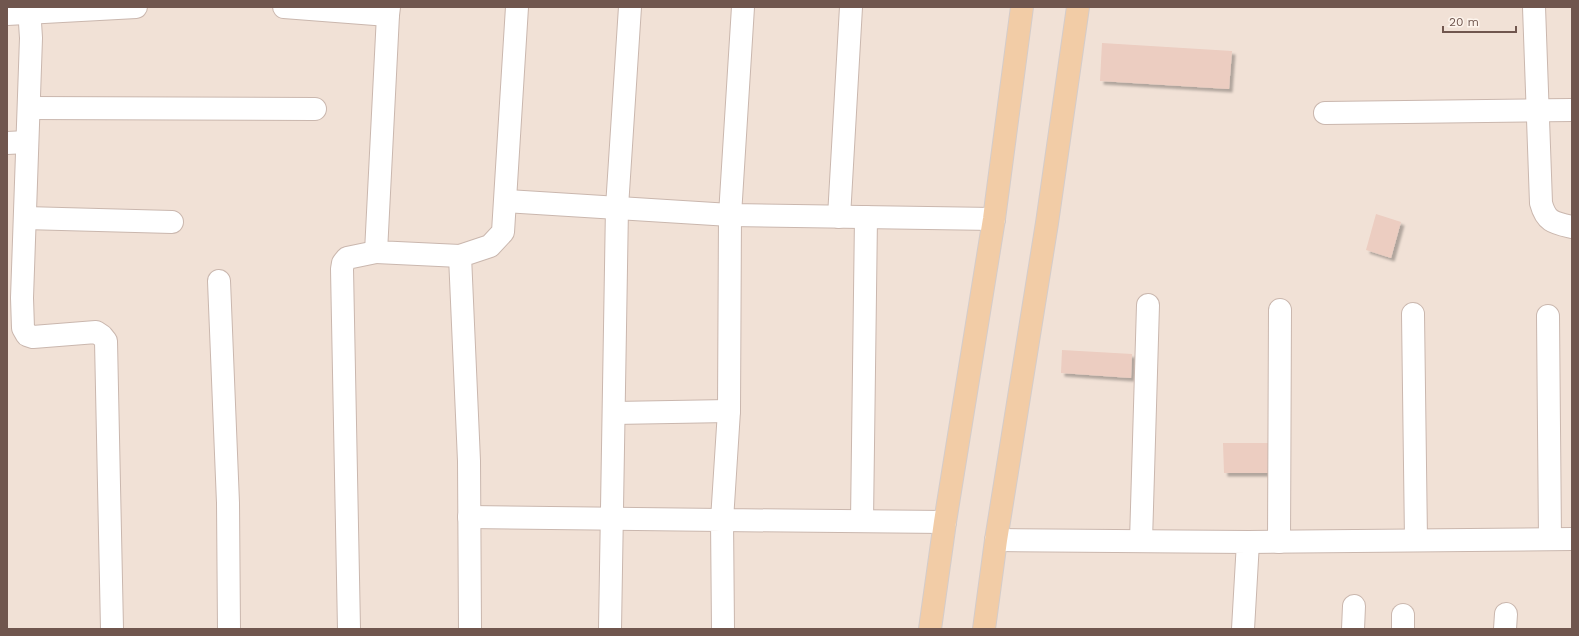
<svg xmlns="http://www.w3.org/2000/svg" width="1579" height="636" font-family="'Work Sans',sans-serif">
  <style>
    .residential { fill: #f1e1d6 }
    .building { fill: #eccdc1; filter: url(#shadow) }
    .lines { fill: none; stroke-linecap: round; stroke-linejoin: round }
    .street-casing { stroke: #cab7ae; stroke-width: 24 }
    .primary-casing { stroke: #d4ccca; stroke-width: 24 }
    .street { stroke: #fff; stroke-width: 22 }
    .primary { stroke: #f2cca6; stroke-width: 22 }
  </style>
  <defs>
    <filter id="shadow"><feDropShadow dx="3.5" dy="3.5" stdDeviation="1" flood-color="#0004"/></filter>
  </defs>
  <rect width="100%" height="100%" fill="#faf0e6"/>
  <!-- residential -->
  <rect class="residential" x="7" y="7" width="1565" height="622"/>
  <!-- building -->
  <g class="building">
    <path d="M1102,43L1232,51L1229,89L1100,81Z"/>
    <path d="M1376,214L1401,222L1391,258L1366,250Z"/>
    <path d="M1062,350L1132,354L1131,378L1061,373Z"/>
    <path d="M1223,443H1272V473H1224Z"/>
  </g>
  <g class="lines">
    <!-- street casing -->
    <g class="street-casing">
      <g id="street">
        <path d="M29,7L31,38L22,298L23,328L27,335L33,337L96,332L102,336L106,341L112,629"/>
        <path d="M284,7L388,15L389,7"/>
        <path d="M743,7L730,215L729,411L722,520L945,522"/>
        <path d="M1534,7L1541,203C1546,222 1554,223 1572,227"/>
        <path d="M7,14L136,7"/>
        <path d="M388,15L376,252L460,256"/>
        <path d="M29,108L315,109"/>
        <path d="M1325,113L1572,110"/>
        <path d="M7,143L27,142"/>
        <path d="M506,201L730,215L994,219"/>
        <path d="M839,217L851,7"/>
        <path d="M25,218L172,222"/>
        <path d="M219,281L228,503L229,629"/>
        <path d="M1413,314L1416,540"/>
        <path d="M1548,316L1550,539"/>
        <path d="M614,413L729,411"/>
        <path d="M469,517L722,520L723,629"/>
        <path d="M862,521L866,217"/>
        <path d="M996,540L1248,542L1243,629"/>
        <path d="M1141,541L1148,305"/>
        <path d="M1248,542L1572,539"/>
        <path d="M1279,542L1280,310"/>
        <path d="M349,629L342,269L343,263L347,258L376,252"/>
        <path d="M470,629L469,461L460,256L490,246L503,232L517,7"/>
        <path d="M610,629L617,207L630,7"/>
        <path d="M1353,629L1354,606"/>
        <path d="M1403,629V615"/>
        <path d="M1505,629L1506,614"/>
      </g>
    </g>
    <!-- primary casing -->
    <g class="primary-casing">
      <g id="primary">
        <path d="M930,629L945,522L994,219L1022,7"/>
        <path d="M984,629L996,540L1047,223L1078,7"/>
      </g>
    </g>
    <!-- street -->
    <use href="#street" class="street"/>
    <!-- primary -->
    <use href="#primary" class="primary"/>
  </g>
  <!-- border -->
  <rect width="1579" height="636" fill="none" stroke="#70564e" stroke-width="16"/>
  <!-- scale -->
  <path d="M1443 26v6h73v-6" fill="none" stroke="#70564e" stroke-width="2"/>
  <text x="1449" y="26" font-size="12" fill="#70564e" stroke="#fdf4ec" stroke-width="3" paint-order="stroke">20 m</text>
</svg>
